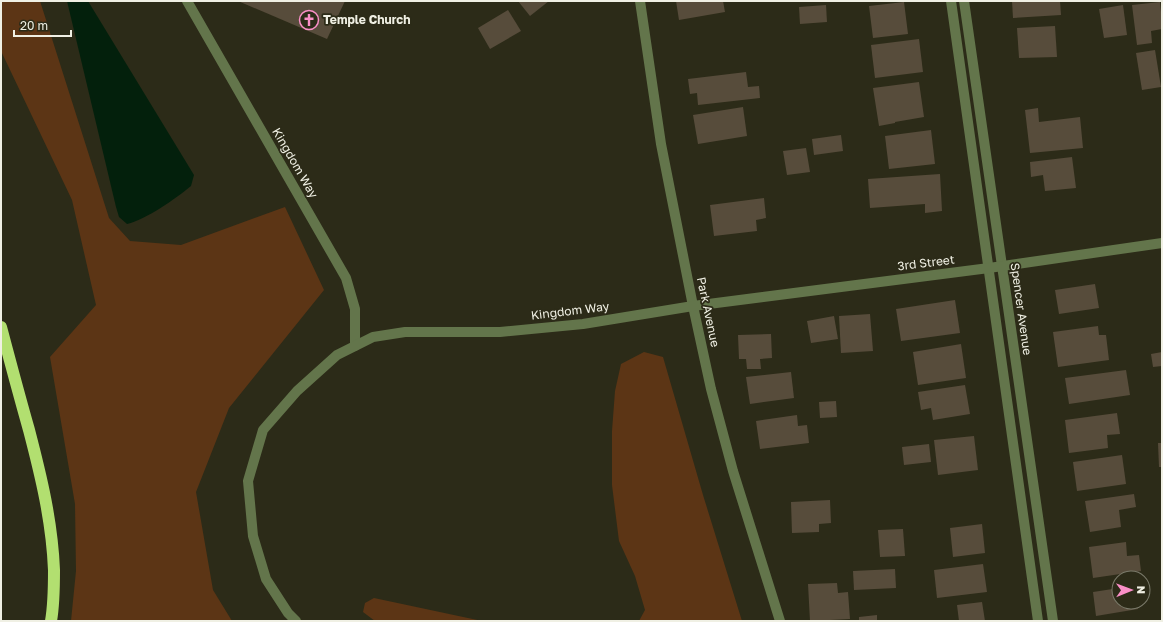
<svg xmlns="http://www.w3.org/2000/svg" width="1163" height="622" font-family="'Golos Text',sans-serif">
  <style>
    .green { fill: #5c3515 }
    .water { fill: #03200c }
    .building { fill: #574c3b }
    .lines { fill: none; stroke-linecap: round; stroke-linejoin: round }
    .minor { stroke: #63754b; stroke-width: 10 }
    .highway { stroke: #b2df70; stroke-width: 12 }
    .labels { text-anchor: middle; stroke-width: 3.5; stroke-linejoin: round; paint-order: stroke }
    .poi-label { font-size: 12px; font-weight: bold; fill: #f0f0e4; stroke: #2c2b18; text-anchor: start }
    .street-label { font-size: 12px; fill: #f0f0e4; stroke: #2c2b18 }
  </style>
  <rect width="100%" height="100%" fill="#2c2b18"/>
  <!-- green -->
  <g class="green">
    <path d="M1,1H40L109,218L130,241L181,245L285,207L324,290L229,408L196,492L213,590L232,621H71L76,571L75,504L50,357L96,305L72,200L1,51Z"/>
    <path d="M644,352L663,357L703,495L742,621H639L645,610L635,576L619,541L612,485V431L615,391L621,364Z"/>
    <path d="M374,598L482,621H375L363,612L365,603Z"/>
  </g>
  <!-- water -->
  <path class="water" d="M67,1H88L194,175L191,186C175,199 147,219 127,224L119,217L116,207Z"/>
  <!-- building -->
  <g class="building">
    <path d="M238,1H345L327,39Z"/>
    <path d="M518,1H549L530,16Z"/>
    <path d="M676,1H723L725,12L679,20Z"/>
    <path d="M1012,1H1060L1061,15L1013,18Z"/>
    <path d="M904,2L908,34L873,38L869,6Z"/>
    <path d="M1160,2L1161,12H1162V29L1151,31L1152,43L1137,45L1132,5Z"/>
    <path d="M826,5L827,22L800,24L799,7Z"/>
    <path d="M1123,5L1127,35L1104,38L1099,9Z"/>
    <path d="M508,10L521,31L490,49L478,28Z"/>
    <path d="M1055,26L1057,57L1019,58L1017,28Z"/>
    <path d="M919,39L923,72L875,78L871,45Z"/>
    <path d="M1155,50L1161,87L1142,90L1136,53Z"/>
    <path d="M746,72L748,87L759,86L760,98L698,105L697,93L690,94L688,79Z"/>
    <path d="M919,82L924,117L895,122V123L879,126L873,88Z"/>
    <path d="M743,107L747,136L698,144L693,115Z"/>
    <path d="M1038,108L1039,122L1080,117L1083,148L1030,153L1025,110Z"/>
    <path d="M931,130L935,164L889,169L885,136Z"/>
    <path d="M841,135L843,151L814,155L812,139Z"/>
    <path d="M806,148L810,172L787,175L783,151Z"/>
    <path d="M1072,157L1076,188L1045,191L1043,175L1031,177L1030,162Z"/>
    <path d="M940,174L942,211L925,213V204L870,208L868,179Z"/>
    <path d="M764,198L766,218L756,220L757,231L714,236L710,205Z"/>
    <path d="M1095,284L1099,308L1059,314L1055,290Z"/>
    <path d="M955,300L960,333L901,341L896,309Z"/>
    <path d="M870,314L873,351L841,353L839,316Z"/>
    <path d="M834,316L838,339L811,343L807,321Z"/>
    <path d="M1098,326L1099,335H1106L1109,360L1058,367L1053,332Z"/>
    <path d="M771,334L772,358L760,359L761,369H747L746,359H739L738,335Z"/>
    <path d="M961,344L966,378L918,385L913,352Z"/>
    <path d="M1162,352V366L1153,367L1151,354Z"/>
    <path d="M1126,370L1130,395L1069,404L1065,378Z"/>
    <path d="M791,372L794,398L750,404L746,377Z"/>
    <path d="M965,385L970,414L933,420L931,408L921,410L918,392Z"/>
    <path d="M836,401L837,417L820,418L819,402Z"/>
    <path d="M1117,413L1120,434L1107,435L1108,448L1069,453L1065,420Z"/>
    <path d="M797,415L798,426L807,425L809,443L760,449L756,421Z"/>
    <path d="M974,436L978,470L938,475L934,440Z"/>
    <path d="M1158,443H1162V467H1159Z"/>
    <path d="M929,444L931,462L904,465L902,447Z"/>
    <path d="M1122,455L1126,484L1077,491L1073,462Z"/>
    <path d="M1134,494L1136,507L1119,510L1121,527L1090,532L1085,501Z"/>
    <path d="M830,500L831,523L819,524V532L792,533L791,502Z"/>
    <path d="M982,524L985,553L953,557L950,528Z"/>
    <path d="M903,529L905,556L880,557L878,530Z"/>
    <path d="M1126,542L1127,556L1139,555L1141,571L1093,578L1089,547Z"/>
    <path d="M983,564L987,592L937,598L934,570Z"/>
    <path d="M895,569L896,588L854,590L853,571Z"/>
    <path d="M837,583L838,593L848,592L850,619L810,621L808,584Z"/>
    <path d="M1119,588V602H1137L1138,609L1096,616L1093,592Z"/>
    <path d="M982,602L985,621H959L957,605Z"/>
    <path d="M877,615V621H859V617Z"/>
  </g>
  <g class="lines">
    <!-- minor -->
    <g class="minor">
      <path d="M187,1L346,278L355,309V346"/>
      <path d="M640,1L661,144L693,306L711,389L733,471L780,621"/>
      <path d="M951,1L1038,621"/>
      <path d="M964,1L1053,621"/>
      <path d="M296,621L288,613L266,579L253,536L248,481L263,430L297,391L337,355L373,337L405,332H500L583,324L693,306L989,268L1162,243"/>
    </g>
    <!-- highway -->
    <path class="highway" d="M1,327C10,361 19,395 29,430C41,476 52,521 54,570C54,587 54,604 51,621"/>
  </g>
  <!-- icons -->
  <defs>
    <g id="church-ring" transform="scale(1)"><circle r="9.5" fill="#2c2b18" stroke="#fa8fc7" stroke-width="1.5"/><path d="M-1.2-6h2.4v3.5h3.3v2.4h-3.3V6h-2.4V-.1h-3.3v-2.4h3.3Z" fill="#fa8fc7"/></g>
  </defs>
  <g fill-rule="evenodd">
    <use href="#church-ring" x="309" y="20"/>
  </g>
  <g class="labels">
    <!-- poi labels -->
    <g class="poi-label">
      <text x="323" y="24">Temple Church</text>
    </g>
    <!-- street labels -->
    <g class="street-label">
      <text transform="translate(295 163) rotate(60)" y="4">Kingdom Way</text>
      <text transform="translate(926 263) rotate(-7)" y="4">3rd Street</text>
      <text transform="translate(1021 309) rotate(82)" y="4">Spencer Avenue</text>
      <text transform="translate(570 311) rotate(-7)" y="4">Kingdom Way</text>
      <text transform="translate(708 312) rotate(78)" y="4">Park Avenue</text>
    </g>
  </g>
  <!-- border -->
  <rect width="1163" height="622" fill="none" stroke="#f0f0e4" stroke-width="4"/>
  <!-- north arrow -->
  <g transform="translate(1131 590) rotate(89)"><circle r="19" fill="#2c2b18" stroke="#7a7a6a"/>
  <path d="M0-3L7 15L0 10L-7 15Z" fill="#fa8fc7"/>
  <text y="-6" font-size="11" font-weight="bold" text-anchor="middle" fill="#f0f0e4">N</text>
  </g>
  <!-- scale -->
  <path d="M14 30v6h57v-6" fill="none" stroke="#f0f0e4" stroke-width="2"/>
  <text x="20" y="30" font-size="12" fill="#f0f0e4" stroke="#2c2b18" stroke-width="3" paint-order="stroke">20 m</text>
</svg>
